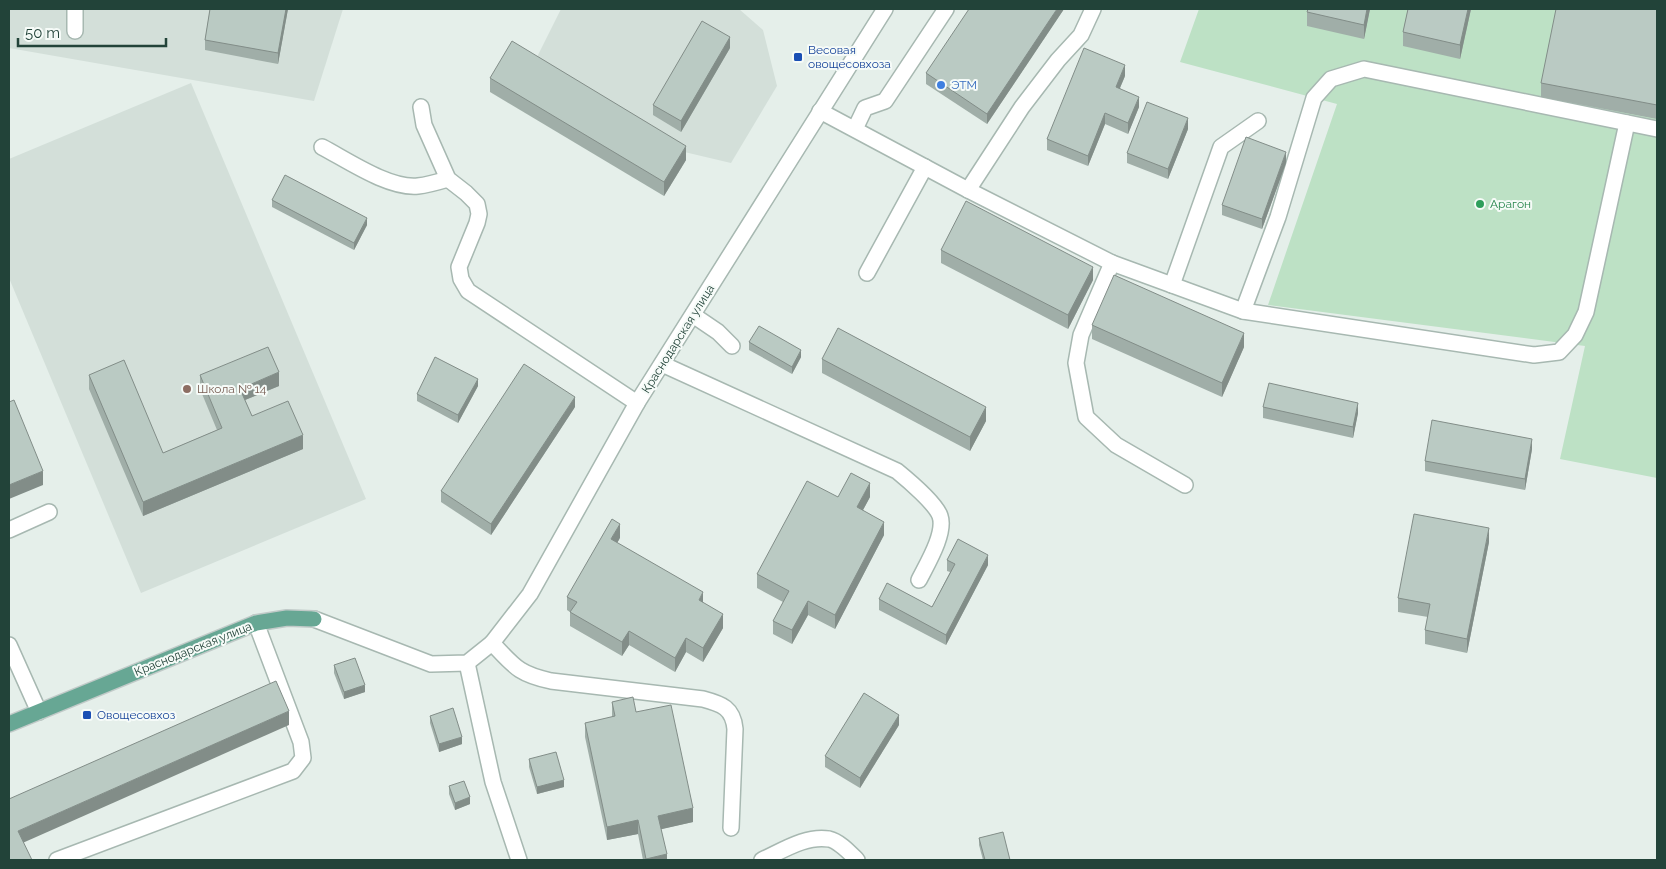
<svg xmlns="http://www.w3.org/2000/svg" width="1666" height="869" font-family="Raleway,sans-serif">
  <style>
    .built { fill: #d3dfd9 }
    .pitch { fill: #bde1c5 }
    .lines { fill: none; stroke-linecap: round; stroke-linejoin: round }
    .minor-casing { stroke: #a7b8b1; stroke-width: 18 }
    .major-casing { stroke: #c1cac8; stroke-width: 18 }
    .minor { stroke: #fff; stroke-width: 15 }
    .major { stroke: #67a794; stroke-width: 15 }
    .wall { fill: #a0aea8 }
    .shaded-wall { fill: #828d88 }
    .building { fill: #bacac3; stroke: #828d88 }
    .transit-dot { fill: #1a4fb4; stroke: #f6fbf8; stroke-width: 2 }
    .shop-dot { fill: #3f7fe0; stroke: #f6fbf8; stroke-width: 2 }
    .leisure-dot { fill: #2e9e5b; stroke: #f6fbf8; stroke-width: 2 }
    .education-dot { fill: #8d6e63; stroke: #f6fbf8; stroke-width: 2 }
    .labels { text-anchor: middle; stroke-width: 4; stroke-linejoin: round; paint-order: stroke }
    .transit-label { font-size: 12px; fill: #164399; stroke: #f6fbf8; text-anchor: start }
    .shop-label { font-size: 12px; fill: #366cbe; stroke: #f6fbf8; text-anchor: start }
    .leisure-label { font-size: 12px; fill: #27864d; stroke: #f6fbf8; text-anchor: start }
    .street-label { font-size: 12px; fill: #224339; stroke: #f6fbf8 }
    .education-label { font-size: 12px; fill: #785e54; stroke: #f6fbf8; text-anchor: start }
  </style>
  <rect width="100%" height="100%" fill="#e5efea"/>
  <!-- built -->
  <g class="built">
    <path d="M9,9H343L314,101L9,48Z"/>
    <path d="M561,9H739L763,30L777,86L731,163L570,125L519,93Z"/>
    <path d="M191,83L366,499L141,593L9,278V159Z"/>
  </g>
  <!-- pitch -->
  <path class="pitch" d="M1199,9H1657V478L1560,459L1585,346L1268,305L1337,104L1180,62Z"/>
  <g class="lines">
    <!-- minor casing -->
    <g class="minor-casing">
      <g id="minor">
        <path d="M75,31V9"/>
        <path d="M421,107L424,125L448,179L466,193L477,204L479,214L477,223L459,267L461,279L468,291L637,403"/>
        <path d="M820,111L968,190L1112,263L1243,311L1534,355L1559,352L1575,335L1586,312L1627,123"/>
        <path d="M855,129L865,108L885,101L946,9"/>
        <path d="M322,147C347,160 389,189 418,186C428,185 438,182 448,179"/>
        <path d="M968,190L1022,107L1058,60L1081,35L1093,9"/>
        <path d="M1112,263L1081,335L1076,363L1086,417L1116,445L1185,485"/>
        <path d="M867,273L925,167"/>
        <path d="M1172,285L1221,147L1258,121"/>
        <path d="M1243,311L1278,217L1314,98L1331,79L1364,69L1657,129"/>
        <path d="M693,315L718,332L732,346"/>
        <path d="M662,364L897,471C908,480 936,504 940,516C946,533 927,564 919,580"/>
        <path d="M9,530L49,512"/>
        <path d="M314,619L431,664L467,663L492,643L530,594L637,403L885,9"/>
        <path d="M492,643C514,666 518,674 551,681L703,699C722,704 733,708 735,729L731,828"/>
        <path d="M9,645L39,712"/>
        <path d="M467,663L493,782L519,860"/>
        <path d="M57,860L293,771L303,758L301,742L256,623"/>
        <path d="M762,860C782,851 806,835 829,839C839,841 850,853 857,860"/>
      </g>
    </g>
    <!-- major casing -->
    <g class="major-casing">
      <path id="major" d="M9,724L256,623L287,618L314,619"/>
    </g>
    <!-- minor -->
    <use href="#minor" class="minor"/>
    <!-- major -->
    <use href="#major" class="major"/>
  </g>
  <!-- wall -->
  <g class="wall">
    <path d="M210,9H288L278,64L205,50V40Z"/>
    <path d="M1064,9L987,124L926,84V73Z"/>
    <path d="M1370,9L1364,39L1307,26V12Z"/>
    <path d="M1408,9H1471L1460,59L1403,46V32Z"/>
    <path d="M1657,9V119L1541,97V83Z"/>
    <path d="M730,48L681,132L653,115V105Z"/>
    <path d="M1125,76L1120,88L1139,107L1128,134L1105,124L1088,166L1047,150V139Z"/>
    <path d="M490,78L686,160L664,196L490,92Z"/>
    <path d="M1188,129L1168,179L1127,163V153Z"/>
    <path d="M1286,163L1262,229L1222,215V205Z"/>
    <path d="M272,200L367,225L354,250L272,207Z"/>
    <path d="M941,250L1093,280L1068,329L941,263Z"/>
    <path d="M1092,325L1244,347L1222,397L1092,339Z"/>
    <path d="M749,342L801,357L792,374L749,350Z"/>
    <path d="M822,359L986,421L970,451L822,373Z"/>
    <path d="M89,375L163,453L217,430L200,389V375L279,386L245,400L252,416L303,449L143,516L89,389Z"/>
    <path d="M478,386L458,423L417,401V394Z"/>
    <path d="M575,407L491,535L441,502V491Z"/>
    <path d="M1263,407L1358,413L1353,438L1263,418Z"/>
    <path d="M1532,449L1525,490L1425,471V461Z"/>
    <path d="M838,497H870L863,510L884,535L835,629L808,615L792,644L773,634V621L783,602L757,588V574Z"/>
    <path d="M620,538L617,543L703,603L723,628L703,662L686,652L675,672L629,645L622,656L570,626V612L567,610V597Z"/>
    <path d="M1489,542L1467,653L1425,644V630L1428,617L1398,612V598Z"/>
    <path d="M947,560L988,565L946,645L879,610V599L932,607L950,572L947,571Z"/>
    <path d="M334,665L365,692L344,699L334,673Z"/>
    <path d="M612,702L636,712L693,822L661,829L667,860H643L638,834L607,840L585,737V723L612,717Z"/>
    <path d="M430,716L462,744L439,752L430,723Z"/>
    <path d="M899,725L860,788L825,767V756Z"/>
    <path d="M529,759L564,787L537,794L529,767Z"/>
    <path d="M449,786L470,804L455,810L449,794Z"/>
    <path d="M979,838L1010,860H983L979,845Z"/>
  </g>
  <!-- shaded-wall -->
  <g class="shaded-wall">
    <path d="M286,9H288L278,64V53Z"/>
    <path d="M1057,9H1064L987,124V114Z"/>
    <path d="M1367,9H1370L1364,39V25Z"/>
    <path d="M1468,9H1471L1460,59V45Z"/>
    <path d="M730,37V48L681,132V121Z"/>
    <path d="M1125,65V76L1116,97V87Z"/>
    <path d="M1139,97V107L1128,134V123Z"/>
    <path d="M1105,113V124L1088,166V156Z"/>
    <path d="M1188,118V129L1168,179V169Z"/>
    <path d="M686,146V160L664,196V182Z"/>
    <path d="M1286,152V163L1262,229V219Z"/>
    <path d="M367,218V225L354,250V243Z"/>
    <path d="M1093,267V280L1068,329V315Z"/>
    <path d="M1244,333V347L1222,397V383Z"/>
    <path d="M801,350V357L792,374V367Z"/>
    <path d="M279,372V386L240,402V389Z"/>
    <path d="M478,379V386L458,423V415Z"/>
    <path d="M575,397V407L491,535V524Z"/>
    <path d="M1358,403V413L1353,438V427Z"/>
    <path d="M986,407V421L970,451V437Z"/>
    <path d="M303,435V449L143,516V502Z"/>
    <path d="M1532,439V449L1525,490V479Z"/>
    <path d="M43,471V485L9,499V485Z"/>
    <path d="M870,483V497L857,521V507Z"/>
    <path d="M884,522V535L835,629V615Z"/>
    <path d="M620,524V538L611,553V539Z"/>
    <path d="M1489,528V542L1467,653V639Z"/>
    <path d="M988,555V565L946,645V635Z"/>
    <path d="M703,592V606L699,600Z"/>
    <path d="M808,601V615L792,644V630Z"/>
    <path d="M723,614V628L703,662V648Z"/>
    <path d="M629,631V645L622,656V642Z"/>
    <path d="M686,638V652L675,672V658Z"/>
    <path d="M365,685V692L344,699V692Z"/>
    <path d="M289,711V725L18,845V831Z"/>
    <path d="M899,715V725L860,788V778Z"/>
    <path d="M462,737V744L439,752V744Z"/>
    <path d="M564,780V787L537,794V787Z"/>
    <path d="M470,797V804L455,810V803Z"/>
    <path d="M693,808V822L658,830V816Z"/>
    <path d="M638,820V834L607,840V827Z"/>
    <path d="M667,854V860H646V859Z"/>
  </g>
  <!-- building -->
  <g class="building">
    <path d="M210,9H286L278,53L205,40Z"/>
    <path d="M969,9H1057L987,114L926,73Z"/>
    <path d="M1308,9H1367L1364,25L1307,12Z"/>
    <path d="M1408,9H1468L1460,45L1403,32Z"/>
    <path d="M1556,9H1657V105L1541,83Z"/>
    <path d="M702,21L730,37L681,121L653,105Z"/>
    <path d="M512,41L686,146L664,182L490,78Z"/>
    <path d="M1084,48L1125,65L1116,87L1139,97L1128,123L1105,113L1088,156L1047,139Z"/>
    <path d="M1147,102L1188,118L1168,169L1127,153Z"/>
    <path d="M1246,137L1286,152L1262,219L1222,205Z"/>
    <path d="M285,175L367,218L354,243L272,200Z"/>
    <path d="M966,201L1093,267L1068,315L941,250Z"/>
    <path d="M1114,275L1244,333L1222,383L1092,325Z"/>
    <path d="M759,326L801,350L792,367L749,342Z"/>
    <path d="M838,328L986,407L970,437L822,359Z"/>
    <path d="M268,347L279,372L240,389L252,416L288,401L303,435L143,502L89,375L124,360L163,453L222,428L200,375Z"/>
    <path d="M435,357L478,379L458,415L417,394Z"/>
    <path d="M524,364L575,397L491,524L441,491Z"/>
    <path d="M1269,383L1358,403L1353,427L1263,407Z"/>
    <path d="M14,400L43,471L9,485V402Z"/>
    <path d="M1432,420L1532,439L1525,479L1425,461Z"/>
    <path d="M851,473L870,483L857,507L884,522L835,615L808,601L792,630L773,621L789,591L757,574L807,481L838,497Z"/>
    <path d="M1414,514L1489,528L1467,639L1425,630L1430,604L1398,598Z"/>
    <path d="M612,519L620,524L611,539L703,592L699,600L723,614L703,648L686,638L675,658L629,631L622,642L570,612L577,602L567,597Z"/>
    <path d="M958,539L988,555L946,635L879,599L887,583L932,607L955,564L947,560Z"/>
    <path d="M355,658L365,685L344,692L334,665Z"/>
    <path d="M276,681L289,711L18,831L32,860H9V799Z"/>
    <path d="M864,693L899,715L860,778L825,756Z"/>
    <path d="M633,697L636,712L671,705L693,808L658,816L667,854L646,859L638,820L607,827L585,723L615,716L612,702Z"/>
    <path d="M453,708L462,737L439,744L430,716Z"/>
    <path d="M556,752L564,780L537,787L529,759Z"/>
    <path d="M464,781L470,797L455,803L449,786Z"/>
    <path d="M1003,832L1010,860H985L979,838Z"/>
  </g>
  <!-- markers -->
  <g class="transit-dot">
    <rect x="793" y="52" width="10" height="10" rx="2.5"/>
    <rect x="82" y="710" width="10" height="10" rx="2.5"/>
  </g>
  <circle class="shop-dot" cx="941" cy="85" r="5"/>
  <circle class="leisure-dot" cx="1480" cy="204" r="5"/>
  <circle class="education-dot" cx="187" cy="389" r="5"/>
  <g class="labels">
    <!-- transit labels -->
    <g class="transit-label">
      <text x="808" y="54">Весовая<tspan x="808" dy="14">овощесовхоза</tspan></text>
      <text x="97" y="719">Овощесовхоз</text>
    </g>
    <!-- shop labels -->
    <g class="shop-label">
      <text x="951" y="89">ЭТМ</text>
    </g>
    <!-- leisure labels -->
    <g class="leisure-label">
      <text x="1490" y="208">Арагон</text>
    </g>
    <!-- street labels -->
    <g class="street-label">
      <text transform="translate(678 339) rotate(-58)" y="4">Краснодарская улица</text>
      <text transform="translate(193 649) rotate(-22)" y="4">Краснодарская улица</text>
    </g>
    <!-- education labels -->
    <g class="education-label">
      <text x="197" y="393">Школа № 14</text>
    </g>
  </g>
  <!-- border -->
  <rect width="1666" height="869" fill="none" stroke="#224339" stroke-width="20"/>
  <!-- scale -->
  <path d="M18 38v8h148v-8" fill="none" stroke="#224339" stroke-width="2.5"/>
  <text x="25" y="38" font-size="15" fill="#224339" stroke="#f6fbf8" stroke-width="4" paint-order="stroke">50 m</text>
</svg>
